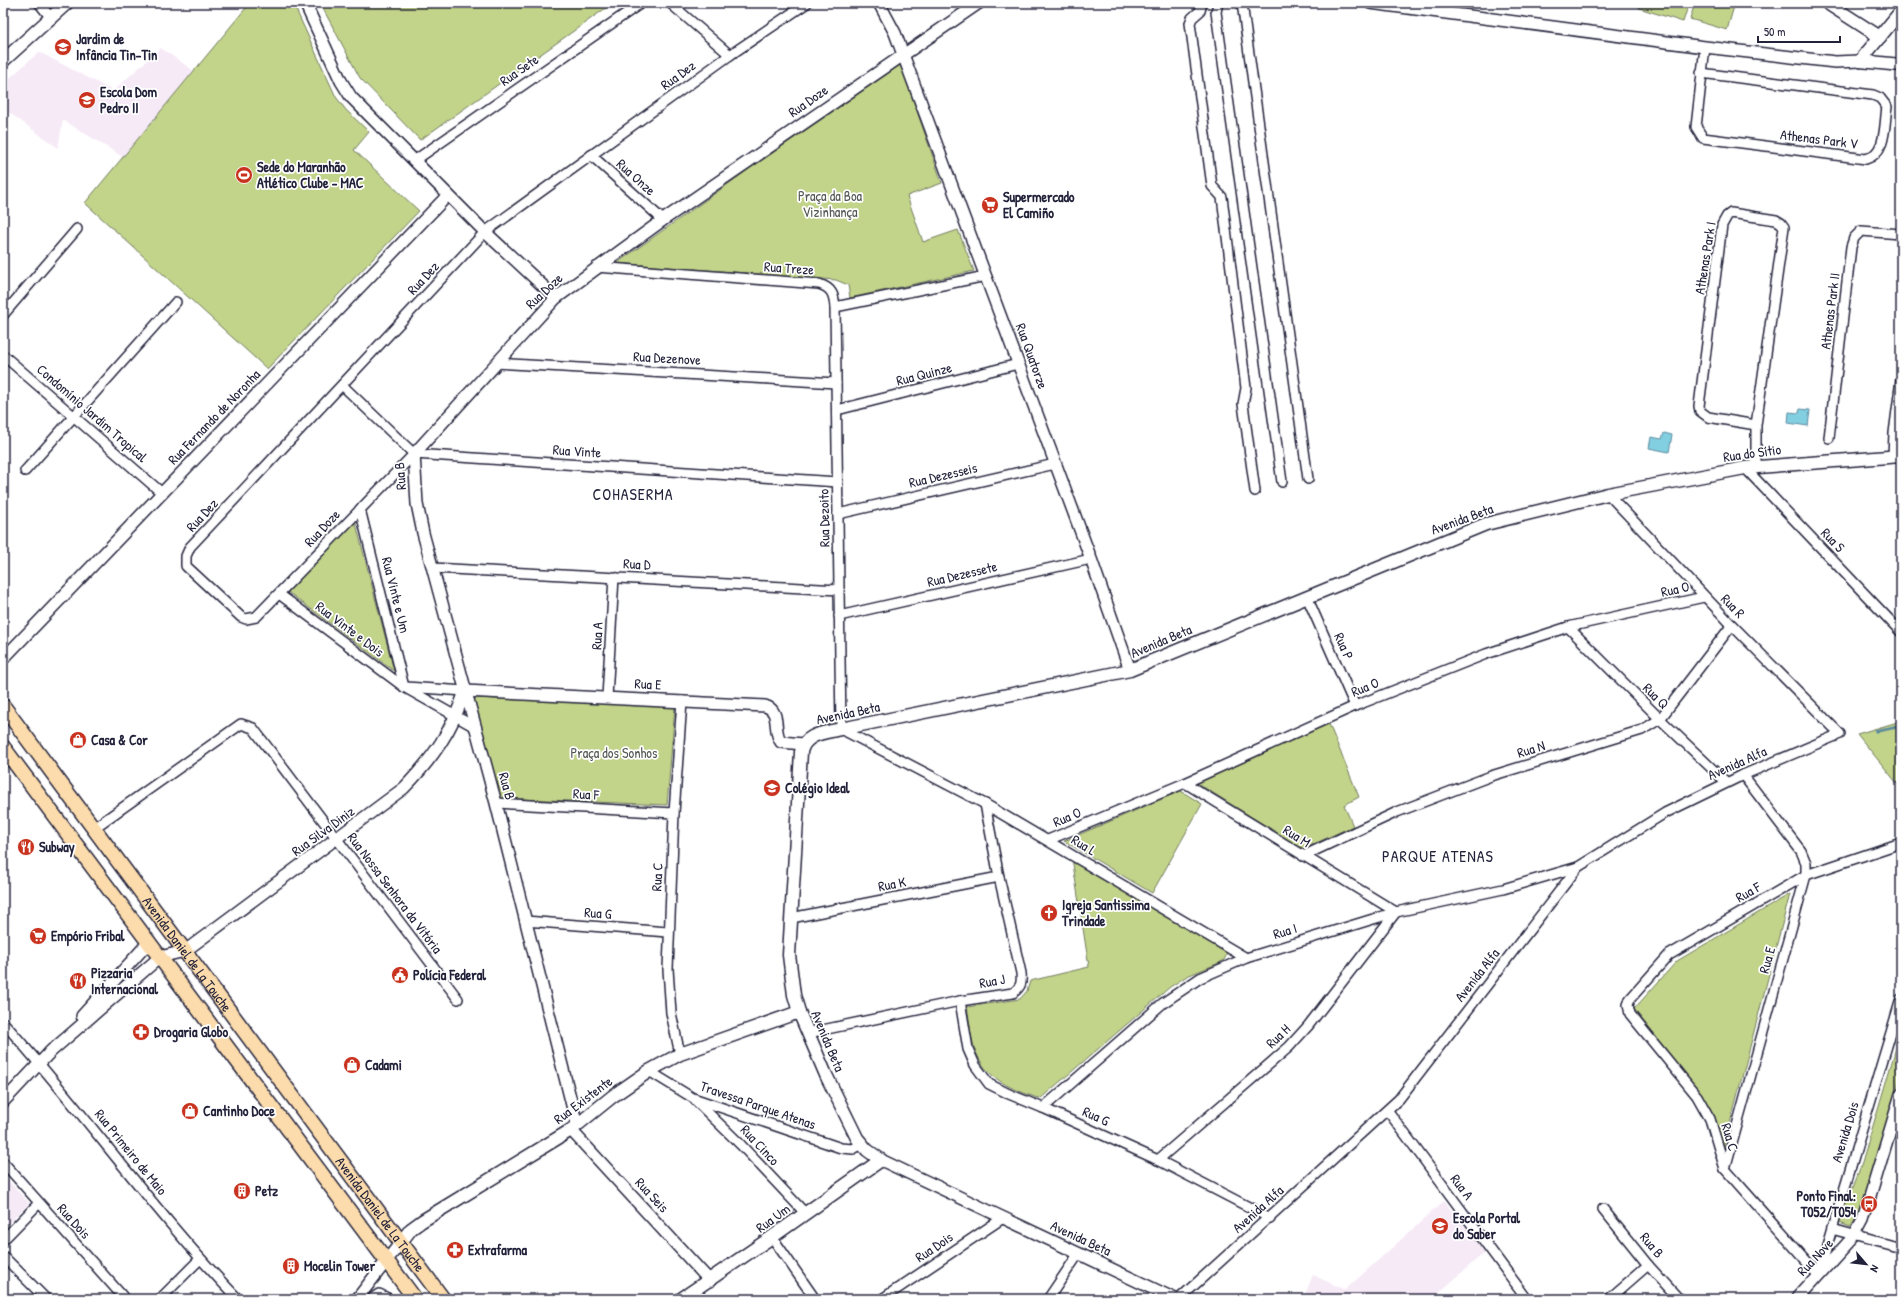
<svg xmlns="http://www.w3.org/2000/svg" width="1904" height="1302" font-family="'Patrick Hand',sans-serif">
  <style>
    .built { fill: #f6eaf6 }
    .green { fill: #c2d489; stroke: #727b62 }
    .water { fill: #82cfe1; stroke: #5c8a9f }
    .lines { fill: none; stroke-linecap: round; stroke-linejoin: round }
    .stream { stroke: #5c8a9f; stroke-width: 3.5 }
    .minor-casing { stroke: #22223b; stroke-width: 12 }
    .tertiary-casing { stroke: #22223b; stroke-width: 14 }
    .secondary-casing { stroke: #22223b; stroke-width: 15 }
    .primary-casing { stroke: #22223b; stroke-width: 17 }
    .minor { stroke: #fff; stroke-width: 9 }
    .tertiary { stroke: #fff; stroke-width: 11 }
    .secondary { stroke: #fff; stroke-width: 12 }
    .primary { stroke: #fcdcac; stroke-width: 14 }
    .labels { text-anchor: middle; stroke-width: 3.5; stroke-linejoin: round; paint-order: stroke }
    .poi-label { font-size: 14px; font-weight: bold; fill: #22223b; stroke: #fff; text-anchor: start }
    .street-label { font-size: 14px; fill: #22223b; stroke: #fff }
    .park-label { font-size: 14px; fill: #525752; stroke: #fff }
    .quarter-label { font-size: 16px; letter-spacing: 1px; fill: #22223b; stroke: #fff }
  </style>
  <rect width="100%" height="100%" fill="#fff"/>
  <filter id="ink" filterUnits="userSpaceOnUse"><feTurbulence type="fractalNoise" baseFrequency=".025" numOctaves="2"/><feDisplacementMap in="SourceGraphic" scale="8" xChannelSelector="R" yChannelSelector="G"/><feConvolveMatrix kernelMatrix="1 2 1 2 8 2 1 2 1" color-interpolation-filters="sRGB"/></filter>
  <g filter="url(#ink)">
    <!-- built -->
    <g class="built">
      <path d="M161,48L194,71L123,157L63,120L58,148L3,108V84L39,52L113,91Z"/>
      <path d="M3,1175L29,1203L3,1229Z"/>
      <path d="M1444,1201L1485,1252L1432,1299H1303L1313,1275L1345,1290Z"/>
    </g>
    <!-- green -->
    <g class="green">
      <path d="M250,3H293L336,97L346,110L369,132L354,150L419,211L267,369L85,203Z"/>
      <path d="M320,3H613L420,140L360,78Z"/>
      <path d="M1640,3H1689L1683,22L1639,8Z"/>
      <path d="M1695,3H1735L1727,30L1690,19Z"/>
      <path d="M900,62L942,183L907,196L923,242L958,230L974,271L850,298L848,285L836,280L617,263Z"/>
      <path d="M355,520L394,671L288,592Z"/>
      <path d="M474,698L675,706L667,805L499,798Z"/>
      <path d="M1901,721V780L1896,782L1857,734Z"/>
      <path d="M1329,724L1359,797L1344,805L1353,826L1303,849L1197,783Z"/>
      <path d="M1181,791L1202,804L1152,893L1064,841Z"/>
      <path d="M1072,858L1226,951L1227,954L1224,960L1219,963L1187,976L1170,987L1040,1099C1013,1089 985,1080 975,1049C970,1036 970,1021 967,1007L1020,999L1027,991L1030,981L1089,967Z"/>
      <path d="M1790,894L1723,1150L1714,1120L1703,1097L1634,1009L1677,961Z"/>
      <path d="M1901,1031V1074L1866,1201L1851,1227L1839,1223L1862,1163Z"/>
    </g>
    <!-- water -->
    <g class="water">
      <path d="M1800,409L1810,410L1808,426L1788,423L1789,412L1799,413Z"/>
      <path d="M1664,433L1672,435L1669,452L1649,448L1651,437L1662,439Z"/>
    </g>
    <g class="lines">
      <!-- stream -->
      <path class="stream" d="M1876,731L1901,726"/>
      <!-- minor casing -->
      <g class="minor-casing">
        <g id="minor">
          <path d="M39,3L51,18"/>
          <path d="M670,3L730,55"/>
          <path d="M1202,3L1200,11L1192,18L1190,23L1212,186L1222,197L1246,388L1243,404L1255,491"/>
          <path d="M1218,3L1216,12L1282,482"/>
          <path d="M1242,3L1308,479"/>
          <path d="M1701,73L1873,95L1880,98L1887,107C1884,125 1887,153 1866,159L1703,138L1696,127L1705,47"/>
          <path d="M591,155L663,220"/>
          <path d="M414,161L641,3"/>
          <path d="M596,267L819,284C832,288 834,295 835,307L841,729L985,804L1246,958"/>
          <path d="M835,307L986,276"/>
          <path d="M3,315L77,229"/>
          <path d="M3,355L162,493"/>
          <path d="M496,363L836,383"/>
          <path d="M342,385L414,454L838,482"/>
          <path d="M837,410L1018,364"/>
          <path d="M1756,425L1708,417L1700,411L1699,406L1722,225L1727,216L1731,213L1776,220L1781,223L1784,227L1756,425V466"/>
          <path d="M1829,438L1851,247L1854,238L1861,231L1901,234"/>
          <path d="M414,454L256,617L246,619L241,617L186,566V556L190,547L485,232L730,55L807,3"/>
          <path d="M1893,456L1894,433L1901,379"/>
          <path d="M1745,468L1901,632"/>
          <path d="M25,471L176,302"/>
          <path d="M360,509L404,687"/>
          <path d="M838,514L1055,464"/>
          <path d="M433,568L839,590"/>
          <path d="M279,594L404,687L475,727"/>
          <path d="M1307,597L1355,706"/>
          <path d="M839,616L1091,559"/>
          <path d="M1568,627L1660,719L1726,782"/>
          <path d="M406,687L465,691"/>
          <path d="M607,697L614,577"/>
          <path d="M496,803L674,813"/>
          <path d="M94,828L241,724L253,728L458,999"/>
          <path d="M1048,840L1185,783L1355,706L1486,654L1568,627L1704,597"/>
          <path d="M1303,856L1397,812L1491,776L1642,730L1660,719L1732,625"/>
          <path d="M791,918L999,877"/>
          <path d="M525,921L668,932"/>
          <path d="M960,1001L968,1049L975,1065L989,1084L1009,1094L1043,1108L1158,1160L1270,1218"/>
          <path d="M3,1022C84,1112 154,1212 238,1299"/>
          <path d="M808,1033L960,1001L1013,993C1021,987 1022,983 1021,973L999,877L985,804"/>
          <path d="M680,1054L671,1013L668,969L674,813L682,701"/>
          <path d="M649,1071L693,1098L841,1148L853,1149L862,1144"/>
          <path d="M696,1101L741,1145L805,1213"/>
          <path d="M1043,1108L1163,1003L1200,978L1246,958L1396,912L1503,889L1578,867"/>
          <path d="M1388,1111L1527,1299"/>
          <path d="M1158,1160L1289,1047L1308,1026L1396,912L1185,783"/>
          <path d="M3,1162L125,1299"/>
          <path d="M1725,1169L1806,875V863L1801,851L1743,775"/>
          <path d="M1603,1209L1648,1265L1679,1299"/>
          <path d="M1832,1229L1901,1248"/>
          <path d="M772,1237L815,1299"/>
          <path d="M3,1240L39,1203"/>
          <path d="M3,1256L46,1299"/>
          <path d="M1819,1273L1901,999"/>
          <path d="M1819,1275L1725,1169L1710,1119L1697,1096L1630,1014L1628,1005L1630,999L1669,955L1806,875L1901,843"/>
          <path d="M160,1299L200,1259"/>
          <path d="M882,1299L1003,1218"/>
          <path d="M1048,1299L1079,1253"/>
          <path d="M1179,1299L1399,1099L1578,867L1665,813L1743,775L1840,734L1732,625L1608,494"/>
          <path d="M1609,1299L1648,1265"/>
        </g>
      </g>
      <!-- tertiary casing -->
      <g class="tertiary-casing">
        <g id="tertiary">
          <path d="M305,3L341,81L351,97L485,232L556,298"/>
          <path d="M879,3L895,33L1091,559L1130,670"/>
          <path d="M1370,3L1705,47L1835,62L1860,61"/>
          <path d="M3,659L448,195"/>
          <path d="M465,691L765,706C782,711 772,731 781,742L803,744"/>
          <path d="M82,1016L149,942"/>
          <path d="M49,1053L160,957L185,951L404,788C433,758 452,731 465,691"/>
          <path d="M3,1102L53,1049"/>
          <path d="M577,1125L496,803L423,533L417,504L414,454L556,298L663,220L979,3"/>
          <path d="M571,1130L710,1281"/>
          <path d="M881,1160L1175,1299"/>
          <path d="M357,1299L401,1242"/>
          <path d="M373,1299L379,1295L387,1299"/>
          <path d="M1797,1299L1855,1235L1863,1220L1901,1094"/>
        </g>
      </g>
      <!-- secondary casing -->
      <g class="secondary-casing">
        <g id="secondary">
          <path d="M1827,3L1880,37"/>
          <path d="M3,61L67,3"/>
          <path d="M1860,61L1901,11"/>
          <path d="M1860,61L1901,65"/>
          <path d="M401,1242L411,1229L422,1221L571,1130L613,1096L649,1071L680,1054L799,1012"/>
          <path d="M681,1299L772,1237L881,1160L867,1150L857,1138L826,1075L799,1012L794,995L789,955L801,752C805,733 825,733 841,729L1130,670L1486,524L1608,494L1745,468L1901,456"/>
        </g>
      </g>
      <!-- primary casing -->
      <g class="primary-casing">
        <g id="primary">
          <path id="s1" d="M3,706L443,1299"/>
          <path d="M3,747L415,1299"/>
        </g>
      </g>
      <!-- minor -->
      <use href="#minor" class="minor"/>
      <!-- tertiary -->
      <use href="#tertiary" class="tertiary"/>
      <!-- secondary -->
      <use href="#secondary" class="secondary"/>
      <!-- primary -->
      <use href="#primary" class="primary"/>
    </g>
  </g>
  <!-- icons -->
  <defs>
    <g id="school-disc" transform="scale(0.9)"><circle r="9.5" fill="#c8321e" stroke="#fff"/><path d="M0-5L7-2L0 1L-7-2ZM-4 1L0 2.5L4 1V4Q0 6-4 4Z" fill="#fff"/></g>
    <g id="stadium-disc" transform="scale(0.9)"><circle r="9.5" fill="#c8321e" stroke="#fff"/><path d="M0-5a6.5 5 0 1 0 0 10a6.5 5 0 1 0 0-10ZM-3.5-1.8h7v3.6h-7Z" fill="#fff"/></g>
    <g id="supermarket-disc" transform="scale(0.9)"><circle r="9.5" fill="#c8321e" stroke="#fff"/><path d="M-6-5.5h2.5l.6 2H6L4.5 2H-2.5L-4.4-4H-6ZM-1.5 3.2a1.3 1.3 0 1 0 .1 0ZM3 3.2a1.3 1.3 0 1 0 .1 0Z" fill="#fff"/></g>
    <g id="shop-disc" transform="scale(0.9)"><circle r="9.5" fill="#c8321e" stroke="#fff"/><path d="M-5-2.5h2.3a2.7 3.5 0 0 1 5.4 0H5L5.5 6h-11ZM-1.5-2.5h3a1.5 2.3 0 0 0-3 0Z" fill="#fff"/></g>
    <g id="restaurant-disc" transform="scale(0.9)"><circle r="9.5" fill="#c8321e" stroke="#fff"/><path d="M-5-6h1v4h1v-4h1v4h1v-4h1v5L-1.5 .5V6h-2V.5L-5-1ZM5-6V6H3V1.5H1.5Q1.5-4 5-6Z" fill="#fff"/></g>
    <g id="church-disc" transform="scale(0.9)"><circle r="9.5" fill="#c8321e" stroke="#fff"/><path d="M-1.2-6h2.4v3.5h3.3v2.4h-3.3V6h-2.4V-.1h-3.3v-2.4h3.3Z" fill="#fff"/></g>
    <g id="civic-disc" transform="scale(0.9)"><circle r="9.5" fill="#c8321e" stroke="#fff"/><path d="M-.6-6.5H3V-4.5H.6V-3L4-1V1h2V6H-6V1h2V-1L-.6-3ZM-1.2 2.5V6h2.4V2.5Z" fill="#fff"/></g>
    <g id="pharmacy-disc" transform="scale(0.9)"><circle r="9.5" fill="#c8321e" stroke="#fff"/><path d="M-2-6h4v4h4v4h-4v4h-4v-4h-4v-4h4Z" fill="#fff"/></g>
    <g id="building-disc" transform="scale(0.9)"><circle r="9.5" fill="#c8321e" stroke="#fff"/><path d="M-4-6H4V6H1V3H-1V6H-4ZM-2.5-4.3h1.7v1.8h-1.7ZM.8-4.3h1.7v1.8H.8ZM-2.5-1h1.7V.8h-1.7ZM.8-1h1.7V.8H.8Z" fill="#fff"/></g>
    <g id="bus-disc" transform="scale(0.9)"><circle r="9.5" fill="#c8321e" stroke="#fff"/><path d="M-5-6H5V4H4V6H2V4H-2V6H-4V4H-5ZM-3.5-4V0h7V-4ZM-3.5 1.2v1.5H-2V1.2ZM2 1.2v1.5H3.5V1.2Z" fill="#fff"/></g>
  </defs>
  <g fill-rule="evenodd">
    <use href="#school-disc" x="63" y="47"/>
    <use href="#school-disc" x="87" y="100"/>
    <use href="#stadium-disc" x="244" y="175"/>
    <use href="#supermarket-disc" x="990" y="205"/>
    <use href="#shop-disc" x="78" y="740"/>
    <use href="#school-disc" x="772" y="788"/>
    <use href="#restaurant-disc" x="26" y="847"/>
    <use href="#church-disc" x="1049" y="913"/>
    <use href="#supermarket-disc" x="38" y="936"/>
    <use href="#civic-disc" x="400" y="975"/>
    <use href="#restaurant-disc" x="78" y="981"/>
    <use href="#pharmacy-disc" x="141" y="1032"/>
    <use href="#shop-disc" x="352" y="1065"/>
    <use href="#shop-disc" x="190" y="1111"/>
    <use href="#building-disc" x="242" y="1191"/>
    <use href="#bus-disc" x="1869" y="1204"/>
    <use href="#school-disc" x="1440" y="1226"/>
    <use href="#pharmacy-disc" x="455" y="1250"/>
    <use href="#building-disc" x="291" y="1266"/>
  </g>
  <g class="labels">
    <!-- poi labels -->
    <g class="poi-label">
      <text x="76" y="44">Jardim de<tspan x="76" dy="16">Infância Tin-Tin</tspan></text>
      <text x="100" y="97">Escola Dom<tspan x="100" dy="16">Pedro II</tspan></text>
      <text x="257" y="172">Sede do Maranhão<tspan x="257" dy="16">Atlético Clube - MAC</tspan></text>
      <text x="1003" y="202">Supermercado<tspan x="1003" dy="16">El Camiño</tspan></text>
      <text x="91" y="745">Casa &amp; Cor</text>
      <text x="785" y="793">Colégio Ideal</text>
      <text x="39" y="852">Subway</text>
      <text x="1062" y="910">Igreja Santissima<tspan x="1062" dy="16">Trindade</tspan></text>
      <text x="51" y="941">Empório Fribal</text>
      <text x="91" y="978">Pizzaria<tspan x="91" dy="16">Internacional</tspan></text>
      <text x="413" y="980">Polícia Federal</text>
      <text x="154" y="1037">Drogaria Globo</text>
      <text x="365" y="1070">Cadami</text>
      <text x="203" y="1116">Cantinho Doce</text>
      <text x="255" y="1196">Petz</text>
      <text x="1856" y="1201" text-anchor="end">Ponto Final:<tspan x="1856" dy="16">T052/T054</tspan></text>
      <text x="1453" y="1223">Escola Portal<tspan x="1453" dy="16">do Saber</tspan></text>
      <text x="468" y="1255">Extrafarma</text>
      <text x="304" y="1271">Mocelin Tower</text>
    </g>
    <!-- street labels -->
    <g class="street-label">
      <text transform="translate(519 70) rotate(-35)" y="5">Rua Sete</text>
      <text transform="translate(678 75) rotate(-36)" y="5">Rua Dez</text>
      <text transform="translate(808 101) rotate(-35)" y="5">Rua Doze</text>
      <text transform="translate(1819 139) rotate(7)" y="5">Athenas Park V</text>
      <text transform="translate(636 177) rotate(42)" y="5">Rua Onze</text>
      <text transform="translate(1705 258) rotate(-81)" y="5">Athenas Park I</text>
      <text transform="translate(789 268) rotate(4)" y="5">Rua Treze</text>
      <text transform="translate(423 278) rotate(-47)" y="5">Rua Dez</text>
      <text transform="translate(544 291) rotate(-43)" y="5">Rua Doze</text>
      <text transform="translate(1830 311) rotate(-83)" y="5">Athenas Park II</text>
      <text transform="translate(1032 356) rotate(70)" y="5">Rua Quatorze</text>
      <text transform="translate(667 358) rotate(3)" y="5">Rua Dezenove</text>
      <text transform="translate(924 374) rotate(-14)" y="5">Rua Quinze</text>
      <text transform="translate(92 413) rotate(41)" y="5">Condomínio Jardim Tropical</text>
      <text transform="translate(214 417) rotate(-46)" y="5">Rua Fernando de Noronha</text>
      <text transform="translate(577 451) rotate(4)" y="5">Rua Vinte</text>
      <text transform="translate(1752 453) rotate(-8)" y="5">Rua do Sítio</text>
      <text transform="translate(943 475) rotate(-13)" y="5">Rua Dezesseis</text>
      <text transform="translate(400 476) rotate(-94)" y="5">Rua B</text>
      <text transform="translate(202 515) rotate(-47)" y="5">Rua Dez</text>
      <text transform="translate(824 518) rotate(-91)" y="5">Rua Dezoito</text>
      <text transform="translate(1462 519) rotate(-20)" y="5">Avenida Beta</text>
      <text transform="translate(322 528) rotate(-47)" y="5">Rua Doze</text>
      <text transform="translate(1833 540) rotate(46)" y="5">Rua S</text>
      <text transform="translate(637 564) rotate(3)" y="5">Rua D</text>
      <text transform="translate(962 574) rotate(-13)" y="5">Rua Dezessete</text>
      <text transform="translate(1675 589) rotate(-13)" y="5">Rua O</text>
      <text transform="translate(396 595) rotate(76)" y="5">Rua Vinte e Um</text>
      <text transform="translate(1733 606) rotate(46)" y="5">Rua R</text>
      <text transform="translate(350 629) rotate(37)" y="5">Rua Vinte e Dois</text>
      <text transform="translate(597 636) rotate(-87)" y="5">Rua A</text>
      <text transform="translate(1161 641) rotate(-23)" y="5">Avenida Beta</text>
      <text transform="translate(1344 646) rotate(66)" y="5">Rua P</text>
      <text transform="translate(648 684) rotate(3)" y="5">Rua E</text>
      <text transform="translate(1365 687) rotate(-22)" y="5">Rua O</text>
      <text transform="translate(1656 696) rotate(45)" y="5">Rua Q</text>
      <text transform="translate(848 713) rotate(-12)" y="5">Avenida Beta</text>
      <text transform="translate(1531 749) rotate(-17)" y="5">Rua N</text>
      <text transform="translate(1737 763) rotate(-24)" y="5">Avenida Alfa</text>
      <text transform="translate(507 786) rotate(75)" y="5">Rua B</text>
      <text transform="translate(586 794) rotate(3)" y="5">Rua F</text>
      <text transform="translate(1067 817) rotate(-23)" y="5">Rua O</text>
      <text transform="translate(323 831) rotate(-36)" y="5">Rua Silva Diniz</text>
      <text transform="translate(1297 836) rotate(32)" y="5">Rua M</text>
      <text transform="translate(1084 845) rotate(31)" y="5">Rua L</text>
      <text transform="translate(657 877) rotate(-87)" y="5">Rua C</text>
      <text transform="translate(892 884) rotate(-11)" y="5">Rua K</text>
      <text transform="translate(1748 892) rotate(-30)" y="5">Rua F</text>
      <text transform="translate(395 893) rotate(53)" y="5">Rua Nossa Senhora da Vitória</text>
      <text transform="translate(598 913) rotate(4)" y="5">Rua G</text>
      <text transform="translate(1285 931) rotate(-17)" y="5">Rua I</text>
      <text dy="5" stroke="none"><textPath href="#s1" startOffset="309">Avenida Daniel de La Touche</textPath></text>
      <text transform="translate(1767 960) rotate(-75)" y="5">Rua E</text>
      <text transform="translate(1477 975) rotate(-52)" y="5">Avenida Alfa</text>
      <text transform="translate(992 981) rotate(-10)" y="5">Rua J</text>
      <text transform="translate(1278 1036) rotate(-44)" y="5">Rua H</text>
      <text transform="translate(828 1041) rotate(67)" y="5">Avenida Beta</text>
      <text transform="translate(583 1100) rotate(-37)" y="5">Rua Existente</text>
      <text transform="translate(758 1105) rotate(19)" y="5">Travessa Parque Atenas</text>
      <text transform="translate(1096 1116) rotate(24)" y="5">Rua G</text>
      <text transform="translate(1845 1132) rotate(-73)" y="5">Avenida Dois</text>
      <text transform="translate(1730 1137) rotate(73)" y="5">Rua C</text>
      <text transform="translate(760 1145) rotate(47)" y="5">Rua Cinco</text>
      <text transform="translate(131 1152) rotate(51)" y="5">Rua Primeiro de Maio</text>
      <text transform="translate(1462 1187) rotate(53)" y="5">Rua A</text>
      <text transform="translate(652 1195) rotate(47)" y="5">Rua Seis</text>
      <text transform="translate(1258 1209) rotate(-42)" y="5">Avenida Alfa</text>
      <text dy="5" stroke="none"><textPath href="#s1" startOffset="633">Avenida Daniel de La Touche</textPath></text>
      <text transform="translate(773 1218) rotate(-36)" y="5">Rua Um</text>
      <text transform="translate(74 1221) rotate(48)" y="5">Rua Dois</text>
      <text transform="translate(1081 1238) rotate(25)" y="5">Avenida Beta</text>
      <text transform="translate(1652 1245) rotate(50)" y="5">Rua B</text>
      <text transform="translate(934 1247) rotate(-34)" y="5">Rua Dois</text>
      <text transform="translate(1815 1257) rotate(-47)" y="5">Rua Nove</text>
    </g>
    <!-- park labels -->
    <g class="park-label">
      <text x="830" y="201">Praça da Boa<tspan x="830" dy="16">Vizinhança</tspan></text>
      <text x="614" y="758">Praça dos Sonhos</text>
    </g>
    <!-- quarter labels -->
    <g class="quarter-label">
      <text x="633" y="500">COHASERMA</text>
      <text x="1438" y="862">PARQUE ATENAS</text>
    </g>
  </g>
  <!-- margin -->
  <rect width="1904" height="1302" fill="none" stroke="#fff" stroke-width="16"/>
  <rect x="8" y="8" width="1888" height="1286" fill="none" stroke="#22223b" stroke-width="1.5" filter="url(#ink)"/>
  <!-- north arrow -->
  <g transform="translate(1866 1264) rotate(118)" stroke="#ffffff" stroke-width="3" paint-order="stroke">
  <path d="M0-3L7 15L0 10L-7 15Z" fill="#22223b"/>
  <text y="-6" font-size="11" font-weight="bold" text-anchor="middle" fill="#22223b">N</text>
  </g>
  <!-- scale -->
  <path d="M1758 36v6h82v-6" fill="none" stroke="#22223b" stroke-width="2"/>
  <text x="1764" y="36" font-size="12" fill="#22223b" stroke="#ffffff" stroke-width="3" paint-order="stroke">50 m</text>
</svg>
